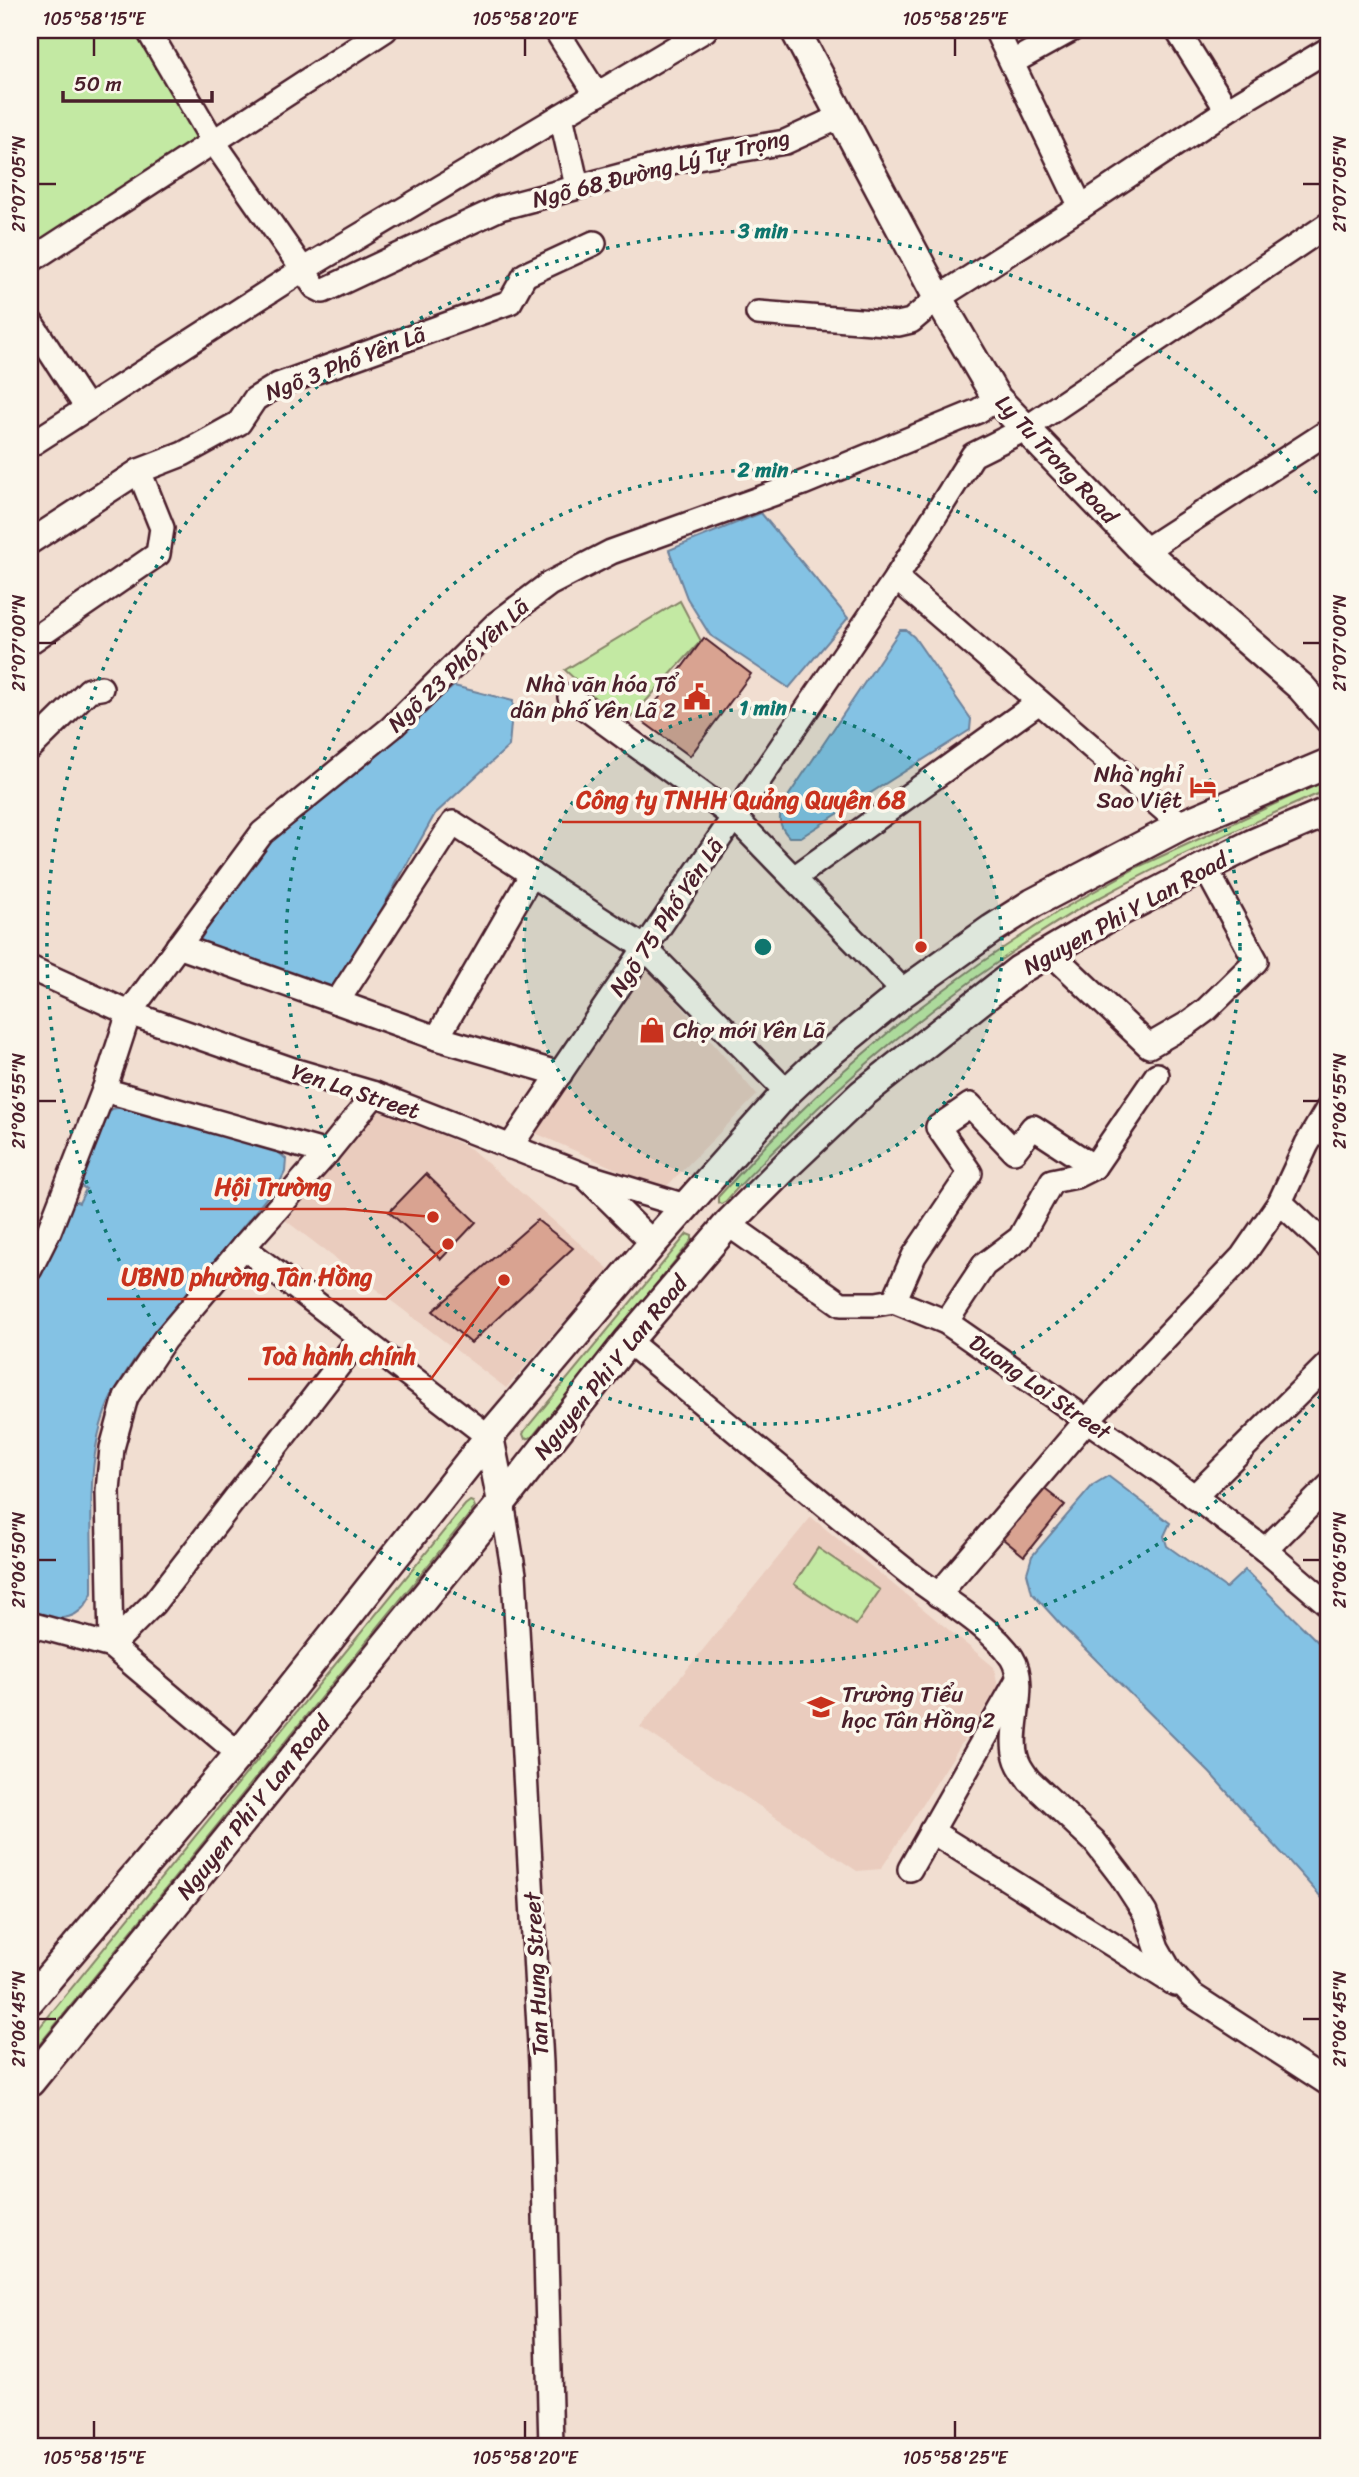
<svg xmlns="http://www.w3.org/2000/svg" width="1359" height="2477" font-family="Sriracha,sans-serif">
  <style>
    .built { fill: #eaccbe }
    .green { fill: #c3e9a3; stroke: #868467; stroke-width: 2 }
    .water { fill: #84c2e4; stroke: #6d819a; stroke-width: 2 }
    .building { fill: #d9a391; stroke: #4a1f2b; stroke-width: 2 }
    .lines { fill: none; stroke-linecap: round; stroke-linejoin: round }
    .minor-casing { stroke: #4a1f2b; stroke-width: 28 }
    .major-casing { stroke: #4a1f2b; stroke-width: 33 }
    .minor { stroke: #fbf7ec; stroke-width: 23 }
    .major { stroke: #fbf7ec; stroke-width: 28 }
    .ticks { fill: none; stroke: #4a1f2b; stroke-width: 2.5 }
    .ring { fill: none; stroke: #0f766e; stroke-width: 3.5; stroke-dasharray: 3.5 7 }
    .labels { text-anchor: middle; stroke-width: 7; stroke-linejoin: round; paint-order: stroke }
    .street-label { font-size: 23px; fill: #4a1f2b; stroke: #fbf7ec }
    .poi-label { font-size: 23px; fill: #4a1f2b; stroke: #fbf7ec; text-anchor: end }
    .centre { fill: #0f766e; stroke: #fbf7ec; stroke-width: 3.5 }
    .ring-label { font-size: 21px; text-anchor: middle; font-weight: bold; fill: #0f766e; stroke: #fbf7ec; stroke-width: 7; stroke-linejoin: round; paint-order: stroke }
    .leader { fill: none; stroke: #c8321e; stroke-width: 2.5 }
    .callout-dot { fill: #c8321e; stroke: #fbf7ec; stroke-width: 2.5 }
    .callout-label { font-size: 24px; text-anchor: middle; font-weight: bold; fill: #c8321e; stroke: #fbf7ec; stroke-width: 7; stroke-linejoin: round; paint-order: stroke }
    .neatline { fill: none; stroke: #4a1f2b; stroke-width: 2.5 }
    .ticks-label { font-size: 18px; text-anchor: middle; fill: #4a1f2b }
  </style>
  <rect width="100%" height="100%" fill="#f1ded1"/>
  <filter id="ink" filterUnits="userSpaceOnUse"><feTurbulence type="fractalNoise" baseFrequency=".0143" numOctaves="2"/><feDisplacementMap in="SourceGraphic" scale="14" xChannelSelector="R" yChannelSelector="G"/><feConvolveMatrix kernelMatrix="1 2 1 2 8 2 1 2 1" color-interpolation-filters="sRGB"/></filter>
  <g filter="url(#ink)">
    <!-- built -->
    <g class="built">
      <path d="M647,966L757,1095L663,1190L533,1132Z"/>
      <path d="M378,1104L471,1149L610,1270L506,1388L281,1217Z"/>
      <path d="M811,1517L994,1667L998,1687L881,1869L857,1871L640,1727Z"/>
    </g>
    <!-- green -->
    <g class="green">
      <path d="M30,30H138L203,135L30,250Z"/>
      <path d="M680,601L701,641L624,725L565,670Z"/>
      <path d="M1329,779V789C1251,823 1174,857 1099,898C1055,921 1015,950 974,979C905,1029 841,1083 781,1144C762,1162 743,1181 726,1201L721,1204L718,1202V1197L770,1141L834,1079L904,1019L979,964L1059,911L1138,867Z"/>
      <path d="M687,1234L692,1236V1240L532,1437L525,1439L523,1434L525,1430Z"/>
      <path d="M470,1501L473,1502L475,1507L464,1521L30,2056V2039L465,1505Z"/>
      <path d="M818,1548L880,1590L856,1625L794,1584Z"/>
    </g>
    <!-- water -->
    <g class="water">
      <path d="M761,513L848,618L789,688L710,635L687,598L669,550Z"/>
      <path d="M900,630H906L914,637L971,719L970,730L801,837H789C777,824 778,817 785,801Z"/>
      <path d="M454,686L513,701L509,746L435,814L337,989L197,946L246,855Z"/>
      <path d="M123,1107L277,1151L286,1159L285,1172L281,1180L134,1360C125,1374 116,1387 109,1402C84,1460 93,1531 92,1593C79,1624 58,1619 30,1616V1299L70,1199L79,1203L86,1189L79,1185L109,1113L112,1109Z"/>
      <path d="M1108,1476L1170,1523L1164,1536L1167,1546L1226,1588L1245,1570L1329,1653V1906L1210,1773L1061,1625L1032,1593L1027,1573L1032,1556L1093,1485Z"/>
    </g>
    <!-- building -->
    <g class="building">
      <path d="M704,638L751,674L690,756L642,721Z"/>
      <path d="M426,1174L476,1222L441,1259L389,1212Z"/>
      <path d="M537,1220L573,1248L471,1343L433,1311Z"/>
      <path d="M1037,1483L1065,1505L1024,1556L997,1534Z"/>
    </g>
    <g class="lines">
      <!-- minor casing -->
      <g class="minor-casing">
        <g id="minor">
          <path d="M148,30L213,141L315,287L323,291L500,208L680,160L785,142L842,116"/>
          <path d="M556,30L597,95"/>
          <path d="M996,30L1081,207"/>
          <path d="M1177,30L1227,110"/>
          <path d="M1013,62L1071,30"/>
          <path d="M561,116L577,186"/>
          <path d="M30,261L385,30"/>
          <path d="M758,313L898,324L911,321L938,298L1081,207L1227,110L1329,49"/>
          <path d="M30,321L87,408"/>
          <path d="M30,445L304,269L705,30"/>
          <path d="M30,542L139,471L183,454L239,423L255,399L278,385L510,302L525,275L594,243"/>
          <path d="M1144,551L1329,431"/>
          <path d="M896,578L1182,825"/>
          <path d="M30,642L158,554L162,528L139,471"/>
          <path d="M570,697L734,817L904,992"/>
          <path d="M30,748L89,690L101,688"/>
          <path d="M794,878L1039,702"/>
          <path d="M178,946L337,1002L453,823L645,948L787,1092"/>
          <path d="M1050,952L1149,1046L1187,1024L1206,1010L1256,961L1205,867"/>
          <path d="M30,968L129,1013L296,1071L375,1094L586,1176L685,1206"/>
          <path d="M337,1002L437,1038L560,1074"/>
          <path d="M437,1038L532,874"/>
          <path d="M104,1090L327,1153"/>
          <path d="M375,1094L327,1153L243,1247L489,1437"/>
          <path d="M510,1147L896,578L973,455L1025,429L1329,224"/>
          <path d="M588,1179L653,1243"/>
          <path d="M1280,1202L1329,1248"/>
          <path d="M728,1224L841,1304H876L894,1301L946,1322L1163,1473L1265,1550L1329,1605"/>
          <path d="M30,1269L49,1231L104,1090L129,1013L262,833L391,728L496,624L549,584L611,552L803,483L978,411L997,399"/>
          <path d="M894,1301L914,1256L970,1173L938,1127L970,1105L1014,1151L1033,1127L1094,1167"/>
          <path d="M946,1322L984,1265L1020,1238L1052,1181L1076,1176L1094,1167L1157,1075"/>
          <path d="M628,1341C722,1419 815,1498 910,1574C940,1597 993,1628 1012,1658C1029,1685 1008,1730 1016,1757C1018,1766 1024,1773 1029,1780L1094,1841L1121,1876L1145,1913L1157,1948L1169,1969L1192,1995L1329,2084"/>
          <path d="M1194,1497L1329,1363"/>
          <path d="M502,1502L514,1574L541,2063L551,2447"/>
          <path d="M1265,1550L1329,1486"/>
          <path d="M938,1595L1087,1420L1242,1257L1280,1202L1307,1144L1329,1107"/>
          <path d="M30,1624L111,1646L239,1754"/>
          <path d="M111,1646L108,1491L112,1448L126,1397L164,1340L243,1247"/>
          <path d="M111,1646L154,1603L360,1338"/>
          <path d="M931,1831L1175,1984"/>
          <path d="M910,1869L1016,1683"/>
        </g>
      </g>
      <!-- major casing -->
      <g class="major-casing">
        <g id="major">
          <path d="M795,30L938,298L997,399L1144,551L1301,687L1329,719"/>
          <path d="M489,1437L502,1502"/>
          <path d="M30,2000L239,1754L489,1437L653,1243L787,1092L822,1059L904,992L992,929L1033,903L1182,825L1329,763"/>
          <path d="M30,2082L502,1502L628,1341L728,1224L789,1163L862,1094L1019,970L1104,920L1205,867L1252,844L1329,811"/>
        </g>
      </g>
      <!-- minor -->
      <use href="#minor" class="minor"/>
      <!-- major -->
      <use href="#major" class="major"/>
    </g>
  </g>
  <!-- ticks -->
  <path class="ticks" d="M94,38V56M525,38V56M955,38V56M38,184H56M1303,184H1320M38,643H56M1303,643H1320M38,1101H56M1303,1101H1320M38,1560H56M1303,1560H1320M38,2019H56M1303,2019H1320M94,2421V2438M525,2421V2438M955,2421V2438"/>
  <!-- distance rings -->
  <circle cx="763" cy="947" r="239" fill="#0f766e" fill-opacity=".12"/>
  <g class="ring">
    <circle cx="763" cy="947" r="239"/>
    <circle cx="763" cy="947" r="477"/>
    <path d="M1327 1388A716 716 0 1 1 1327 506"/>
  </g>
  <!-- icons -->
  <defs>
    <g id="civic-bare" transform="scale(2.1)"><path d="M-.6-6.5H3V-4.5H.6V-3L4-1V1h2V6H-6V1h2V-1L-.6-3ZM-1.2 2.5V6h2.4V2.5Z" fill="#c8321e" stroke="#fbf7ec" stroke-width="2.5" paint-order="stroke"/></g>
    <g id="hotel-bare" transform="scale(2.1)"><path d="M-6-4.5h1.5V1H6V5H4.5V3h-9V5H-6ZM-4 0a1.8 1.8 0 1 1 3.6 0ZM.5 0V-2.5h3Q6-2.5 6 0Z" fill="#c8321e" stroke="#fbf7ec" stroke-width="2.5" paint-order="stroke"/></g>
    <g id="shop-bare" transform="scale(2.1)"><path d="M-5-2.5h2.3a2.7 3.5 0 0 1 5.4 0H5L5.5 6h-11ZM-1.5-2.5h3a1.5 2.3 0 0 0-3 0Z" fill="#c8321e" stroke="#fbf7ec" stroke-width="2.5" paint-order="stroke"/></g>
    <g id="school-bare" transform="scale(2.1)"><path d="M0-5L7-2L0 1L-7-2ZM-4 1L0 2.5L4 1V4Q0 6-4 4Z" fill="#c8321e" stroke="#fbf7ec" stroke-width="2.5" paint-order="stroke"/></g>
  </defs>
  <g fill-rule="evenodd">
    <use href="#civic-bare" x="697" y="697"/>
    <use href="#hotel-bare" x="1203" y="787"/>
    <use href="#shop-bare" x="652" y="1030"/>
    <use href="#school-bare" x="821" y="1707"/>
  </g>
  <g class="labels">
    <!-- street labels -->
    <g class="street-label">
      <text transform="translate(661 168) rotate(-14)" y="8">Ngõ 68 Đường Lý Tự Trọng</text>
      <text transform="translate(345 363) rotate(-21)" y="8">Ngõ 3 Phố Yên Lã</text>
      <text transform="translate(1057 459) rotate(47)" y="8">Ly Tu Trong Road</text>
      <text transform="translate(458 665) rotate(-43)" y="8">Ngõ 23 Phố Yên Lã</text>
      <text transform="translate(1125 913) rotate(-29)" y="8">Nguyen Phi Y Lan Road</text>
      <text transform="translate(666 917) rotate(-56)" y="8">Ngõ 75 Phố Yên Lã</text>
      <text transform="translate(356 1091) rotate(18)" y="8">Yen La Street</text>
      <text transform="translate(610 1367) rotate(-51)" y="8">Nguyen Phi Y Lan Road</text>
      <text transform="translate(1040 1387) rotate(35)" y="8">Duong Loi Street</text>
      <text transform="translate(253 1807) rotate(-51)" y="8">Nguyen Phi Y Lan Road</text>
      <text transform="translate(536 1974) rotate(-93)" y="8">Tan Hung Street</text>
    </g>
    <!-- poi labels -->
    <g class="poi-label">
      <text x="676" y="692">Nhà văn hóa Tổ<tspan x="676" dy="26">dân phố Yên Lã 2</tspan></text>
      <text x="1182" y="782">Nhà nghỉ<tspan x="1182" dy="26">Sao Việt</tspan></text>
      <text x="673" y="1038" text-anchor="start">Chợ mới Yên Lã</text>
      <text x="842" y="1702" text-anchor="start">Trường Tiểu<tspan x="842" dy="26">học Tân Hồng 2</tspan></text>
    </g>
  </g>
  <circle cx="763" cy="947" r="10" class="centre"/>
  <g class="ring-label">
    <text x="763" y="238">3 min</text>
    <text x="763" y="477">2 min</text>
    <text x="763" y="715">1 min</text>
  </g>
  <!-- callouts -->
  <path class="leader" d="M921 947L920 822H562M433 1217L345 1209H200M448 1244L386 1299H107M504 1280L431 1379H248"/>
  <g class="callout-dot">
    <circle cx="921" cy="947" r="7"/>
    <circle cx="433" cy="1217" r="7"/>
    <circle cx="448" cy="1244" r="7"/>
    <circle cx="504" cy="1280" r="7"/>
  </g>
  <g class="callout-label">
    <text x="741" y="808">Công ty TNHH Quảng Quyên 68</text>
    <text x="273" y="1195">Hội Trường</text>
    <text x="247" y="1285">UBND phường Tân Hồng</text>
    <text x="339" y="1364">Toà hành chính</text>
  </g>
  <!-- margin -->
  <rect width="1359" height="2477" fill="none" stroke="#fbf7ec" stroke-width="77"/>
  <!-- scale -->
  <path d="M63 91v10h149v-10" fill="none" stroke="#4a1f2b" stroke-width="3.5"/>
  <text x="74" y="91" font-size="21" fill="#4a1f2b" stroke="#fbf7ec" stroke-width="5" paint-order="stroke">50 m</text>
  <rect x="38" y="38" width="1282" height="2400" class="neatline"/>
  <g class="ticks-label">
    <text x="94" y="25">105°58'15"E</text>
    <text x="525" y="25">105°58'20"E</text>
    <text x="955" y="25">105°58'25"E</text>
    <text transform="translate(19 184) rotate(-90)" y="6">21°07'05"N</text>
    <text transform="translate(1340 184) rotate(-90)" y="6">21°07'05"N</text>
    <text transform="translate(19 643) rotate(-90)" y="6">21°07'00"N</text>
    <text transform="translate(1340 643) rotate(-90)" y="6">21°07'00"N</text>
    <text transform="translate(19 1101) rotate(-90)" y="6">21°06'55"N</text>
    <text transform="translate(1340 1101) rotate(-90)" y="6">21°06'55"N</text>
    <text transform="translate(19 1560) rotate(-90)" y="6">21°06'50"N</text>
    <text transform="translate(1340 1560) rotate(-90)" y="6">21°06'50"N</text>
    <text transform="translate(19 2019) rotate(-90)" y="6">21°06'45"N</text>
    <text transform="translate(1340 2019) rotate(-90)" y="6">21°06'45"N</text>
    <text x="94" y="2464">105°58'15"E</text>
    <text x="525" y="2464">105°58'20"E</text>
    <text x="955" y="2464">105°58'25"E</text>
  </g>
</svg>
